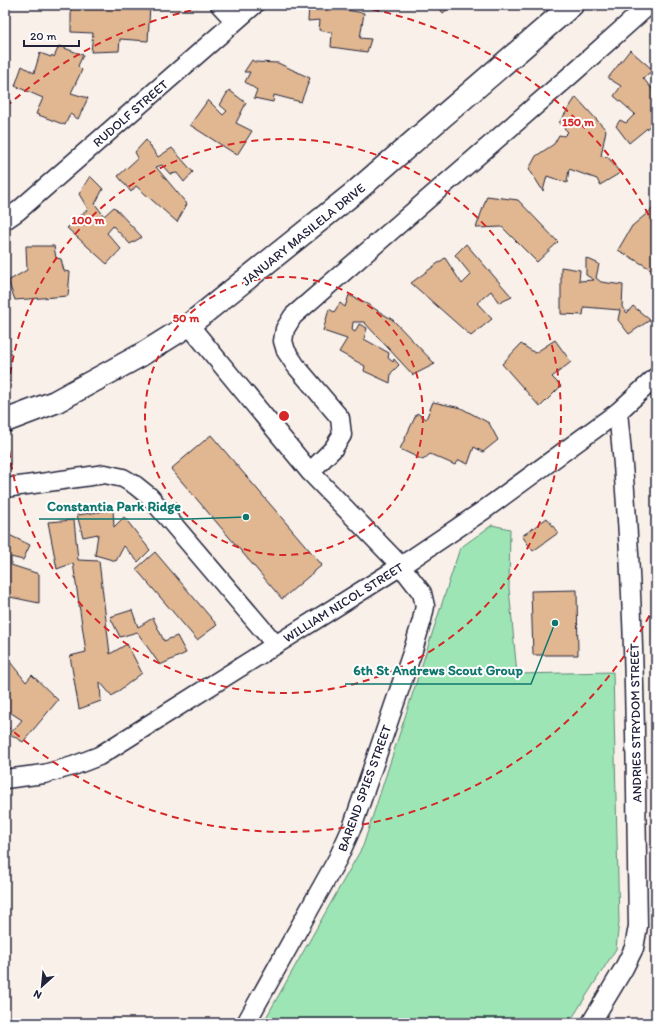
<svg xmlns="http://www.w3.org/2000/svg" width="661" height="1028" font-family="Itim,sans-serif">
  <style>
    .green { fill: #9de5b4; stroke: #608478 }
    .building { fill: #e0b791; stroke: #22223b }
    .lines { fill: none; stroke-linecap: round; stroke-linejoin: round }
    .street-casing { stroke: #22223b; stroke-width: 21 }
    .secondary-casing { stroke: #22223b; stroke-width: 25 }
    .street { stroke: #fff; stroke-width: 18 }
    .secondary { stroke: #fff; stroke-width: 22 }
    .ring { fill: none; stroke: #d62828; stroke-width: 2; stroke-dasharray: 7 5 }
    .labels { text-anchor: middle; stroke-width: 4; stroke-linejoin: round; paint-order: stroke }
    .street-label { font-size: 13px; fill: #22223b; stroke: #fff }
    .centre { fill: #d62828; stroke: #fff; stroke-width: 2 }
    .ring-label { font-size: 12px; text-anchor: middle; font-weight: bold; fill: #d62828; stroke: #fff; stroke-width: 4; stroke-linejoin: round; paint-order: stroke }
    .leader { fill: none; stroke: #0f766e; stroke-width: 1.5 }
    .callout-dot { fill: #0f766e; stroke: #fff; stroke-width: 1.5 }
    .callout-label { font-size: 14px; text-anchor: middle; font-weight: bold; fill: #0f766e; stroke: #fff; stroke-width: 4; stroke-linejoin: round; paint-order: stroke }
  </style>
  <rect width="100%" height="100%" fill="#f9f1e9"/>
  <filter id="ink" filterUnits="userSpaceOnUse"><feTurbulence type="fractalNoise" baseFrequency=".025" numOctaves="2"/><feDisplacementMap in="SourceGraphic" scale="8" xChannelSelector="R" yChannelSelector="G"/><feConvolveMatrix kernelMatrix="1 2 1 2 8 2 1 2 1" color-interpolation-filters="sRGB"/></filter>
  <g filter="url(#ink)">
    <!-- green -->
    <path class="green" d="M492,525L510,529L509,588L517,674L613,672L619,922L616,949L569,1023H263L363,846L460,548Z"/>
    <!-- building -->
    <g class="building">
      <path d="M71,5H150L148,41L120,39L119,51L91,52L93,33L71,32Z"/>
      <path d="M309,5H335L334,8L364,13L360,38L371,39L367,52L331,47L332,33L319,30L320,20L308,21Z"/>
      <path d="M437,5H453L443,13Z"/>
      <path d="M59,46L83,55L78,66L82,70L71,93L88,98L78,119L70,114L65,125L36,114L43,98L15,86L22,66L34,73L40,53L51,57L52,55L54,57Z"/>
      <path d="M630,50L653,70L643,78L656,94V129L651,125L629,143L616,126L620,120L626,123L635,114L614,96L621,86L608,78Z"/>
      <path d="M252,60L255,62L278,63L310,78L301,102L274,95L273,102L254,98L257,90L245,82L250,72H244Z"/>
      <path d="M229,90L246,103L236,123L252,131L237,155L190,125L208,100L223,115L227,111L220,105Z"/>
      <path d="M576,97L606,130L601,156L608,157L620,173L600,185L597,179L569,169L567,183L547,176L543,191L529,169L536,156L554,144L559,135L564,136L568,132L559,123Z"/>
      <path d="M146,140L158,157L172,148L193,172L184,182L177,173L170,174L162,165L156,167L187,204L177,222L136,186L131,192L118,176L138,158L135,152Z"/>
      <path d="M90,176L103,189L95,204L104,216L114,207L142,237L130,244L113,226L107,233L121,249L107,264L67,228L88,209L79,194Z"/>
      <path d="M487,196L518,200L558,242L537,262L502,227L476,228Z"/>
      <path d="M656,206V272L618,250L632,226Z"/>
      <path d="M466,244L512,297L499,303L491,291L477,303L492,319L471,336L411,283L445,258L462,284L471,275L455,255Z"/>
      <path d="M26,246H54L56,258L61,259L64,271L70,272L68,296L15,300L8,281L27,270Z"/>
      <path d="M586,258L599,264L596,278L601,282L623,285L622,307L627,313L633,306L650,320L629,334L618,320L620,310L584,307L583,315L561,314V267L580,270L579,281L594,280L586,275Z"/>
      <path d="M349,295L367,304L393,320L435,364L413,375L364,322H353L352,330L355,332L359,324L367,328L364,339L389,353L388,358L393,362L394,359L399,365L391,373L390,383L364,371L365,366L339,352L347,339L323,331L329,309L334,312L340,303L345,307Z"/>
      <path d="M555,340L571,362L552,377L561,386L540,407L502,364L521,344L535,353Z"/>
      <path d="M433,402L461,408L489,423L498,440L483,452L474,447L468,464L459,460L455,465L430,454L423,460L400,449L417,413L426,419Z"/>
      <path d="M211,435L322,565L282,599L171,469Z"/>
      <path d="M113,510L114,527L124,517L150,550L138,562L124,546L116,561L95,555L98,534L83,537L77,515Z"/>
      <path d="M547,518L558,533L533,551L522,536Z"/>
      <path d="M74,520L78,560L99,561L110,654L127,644L142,673L112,696L100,682L101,701L79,709L70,656L86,652L73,563L57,569L48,522Z"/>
      <path d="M5,533L30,545L23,560L11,557V565L39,574V603L5,596Z"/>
      <path d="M155,552L217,625L197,640L136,569Z"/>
      <path d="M577,590L578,655H533L531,591Z"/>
      <path d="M132,610L138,627L153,618L164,641L177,636L186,653L160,665L137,632L120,637L110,617Z"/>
      <path d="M7,658L26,682L32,675L58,700L23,742L10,734L22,720L5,709L9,697L5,694V661Z"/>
    </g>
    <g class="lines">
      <!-- street casing -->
      <g class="street-casing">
        <g id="street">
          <path d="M220,5L235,21"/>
          <path d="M5,220L18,211L254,5"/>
          <path d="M189,325L310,472L401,566L422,593L425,606L422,620L413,650L353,825L338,858L246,1023"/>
          <path d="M310,472L333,449L342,435L340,418L296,366L286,351L283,341L285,329L293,316L573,73L649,5"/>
          <path d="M5,488L105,474L123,478L135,485L150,497L275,644"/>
          <path d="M5,779L44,774L73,766L99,756L401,566L484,510L618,412L656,377"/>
          <path d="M591,1023L624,968L634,948L638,926C635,754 636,583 618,412"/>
        </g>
      </g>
      <!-- secondary casing -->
      <g class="secondary-casing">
        <path id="secondary" d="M5,421L55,402L141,355L189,325L355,192L572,5"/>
      </g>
      <!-- street -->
      <use href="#street" class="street"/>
      <!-- secondary -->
      <use href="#secondary" class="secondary"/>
    </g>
  </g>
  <!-- distance rings -->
  <g class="ring">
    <circle cx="284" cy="416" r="139"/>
    <circle cx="284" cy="416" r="277"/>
    <path d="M655 605A416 416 0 0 1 6 725M6 107A416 416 0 0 1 219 5M349 5A416 416 0 0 1 655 227"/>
  </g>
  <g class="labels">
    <!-- street labels -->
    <g class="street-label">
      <text transform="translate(130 113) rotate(-41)" y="5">RUDOLF STREET</text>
      <text transform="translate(303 234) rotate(-39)" y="5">JANUARY MASILELA DRIVE</text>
      <text transform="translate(343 602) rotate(-32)" y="5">WILLIAM NICOL STREET</text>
      <text transform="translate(635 723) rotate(-91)" y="5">ANDRIES STRYDOM STREET</text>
      <text transform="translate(364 788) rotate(-70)" y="5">BAREND SPIES STREET</text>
    </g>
  </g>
  <circle cx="284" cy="416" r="6" class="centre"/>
  <g class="ring-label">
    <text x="578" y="126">150 m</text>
    <text x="88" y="224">100 m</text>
    <text x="186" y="322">50 m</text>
  </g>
  <!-- callouts -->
  <path class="leader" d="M246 517L189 519H39M555 623L531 684H345"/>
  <g class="callout-dot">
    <circle cx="246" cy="517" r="4"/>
    <circle cx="555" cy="623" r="4"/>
  </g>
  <g class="callout-label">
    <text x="114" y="511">Constantia Park Ridge</text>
    <text x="438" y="675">6th St Andrews Scout Group</text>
  </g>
  <!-- margin -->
  <rect width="661" height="1028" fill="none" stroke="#fff" stroke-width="20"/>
  <rect x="10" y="10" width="641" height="1008" fill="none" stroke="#22223b" stroke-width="1.5" filter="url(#ink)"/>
  <!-- north arrow -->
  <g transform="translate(42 986) rotate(207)" stroke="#ffffff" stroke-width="3" paint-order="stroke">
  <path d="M0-3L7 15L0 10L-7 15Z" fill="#22223b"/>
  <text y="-6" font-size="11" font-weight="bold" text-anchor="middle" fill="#22223b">N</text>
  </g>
  <!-- scale -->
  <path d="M24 40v6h55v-6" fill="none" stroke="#22223b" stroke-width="2"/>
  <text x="30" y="40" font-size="12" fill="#22223b" stroke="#ffffff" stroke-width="3" paint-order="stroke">20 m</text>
</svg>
